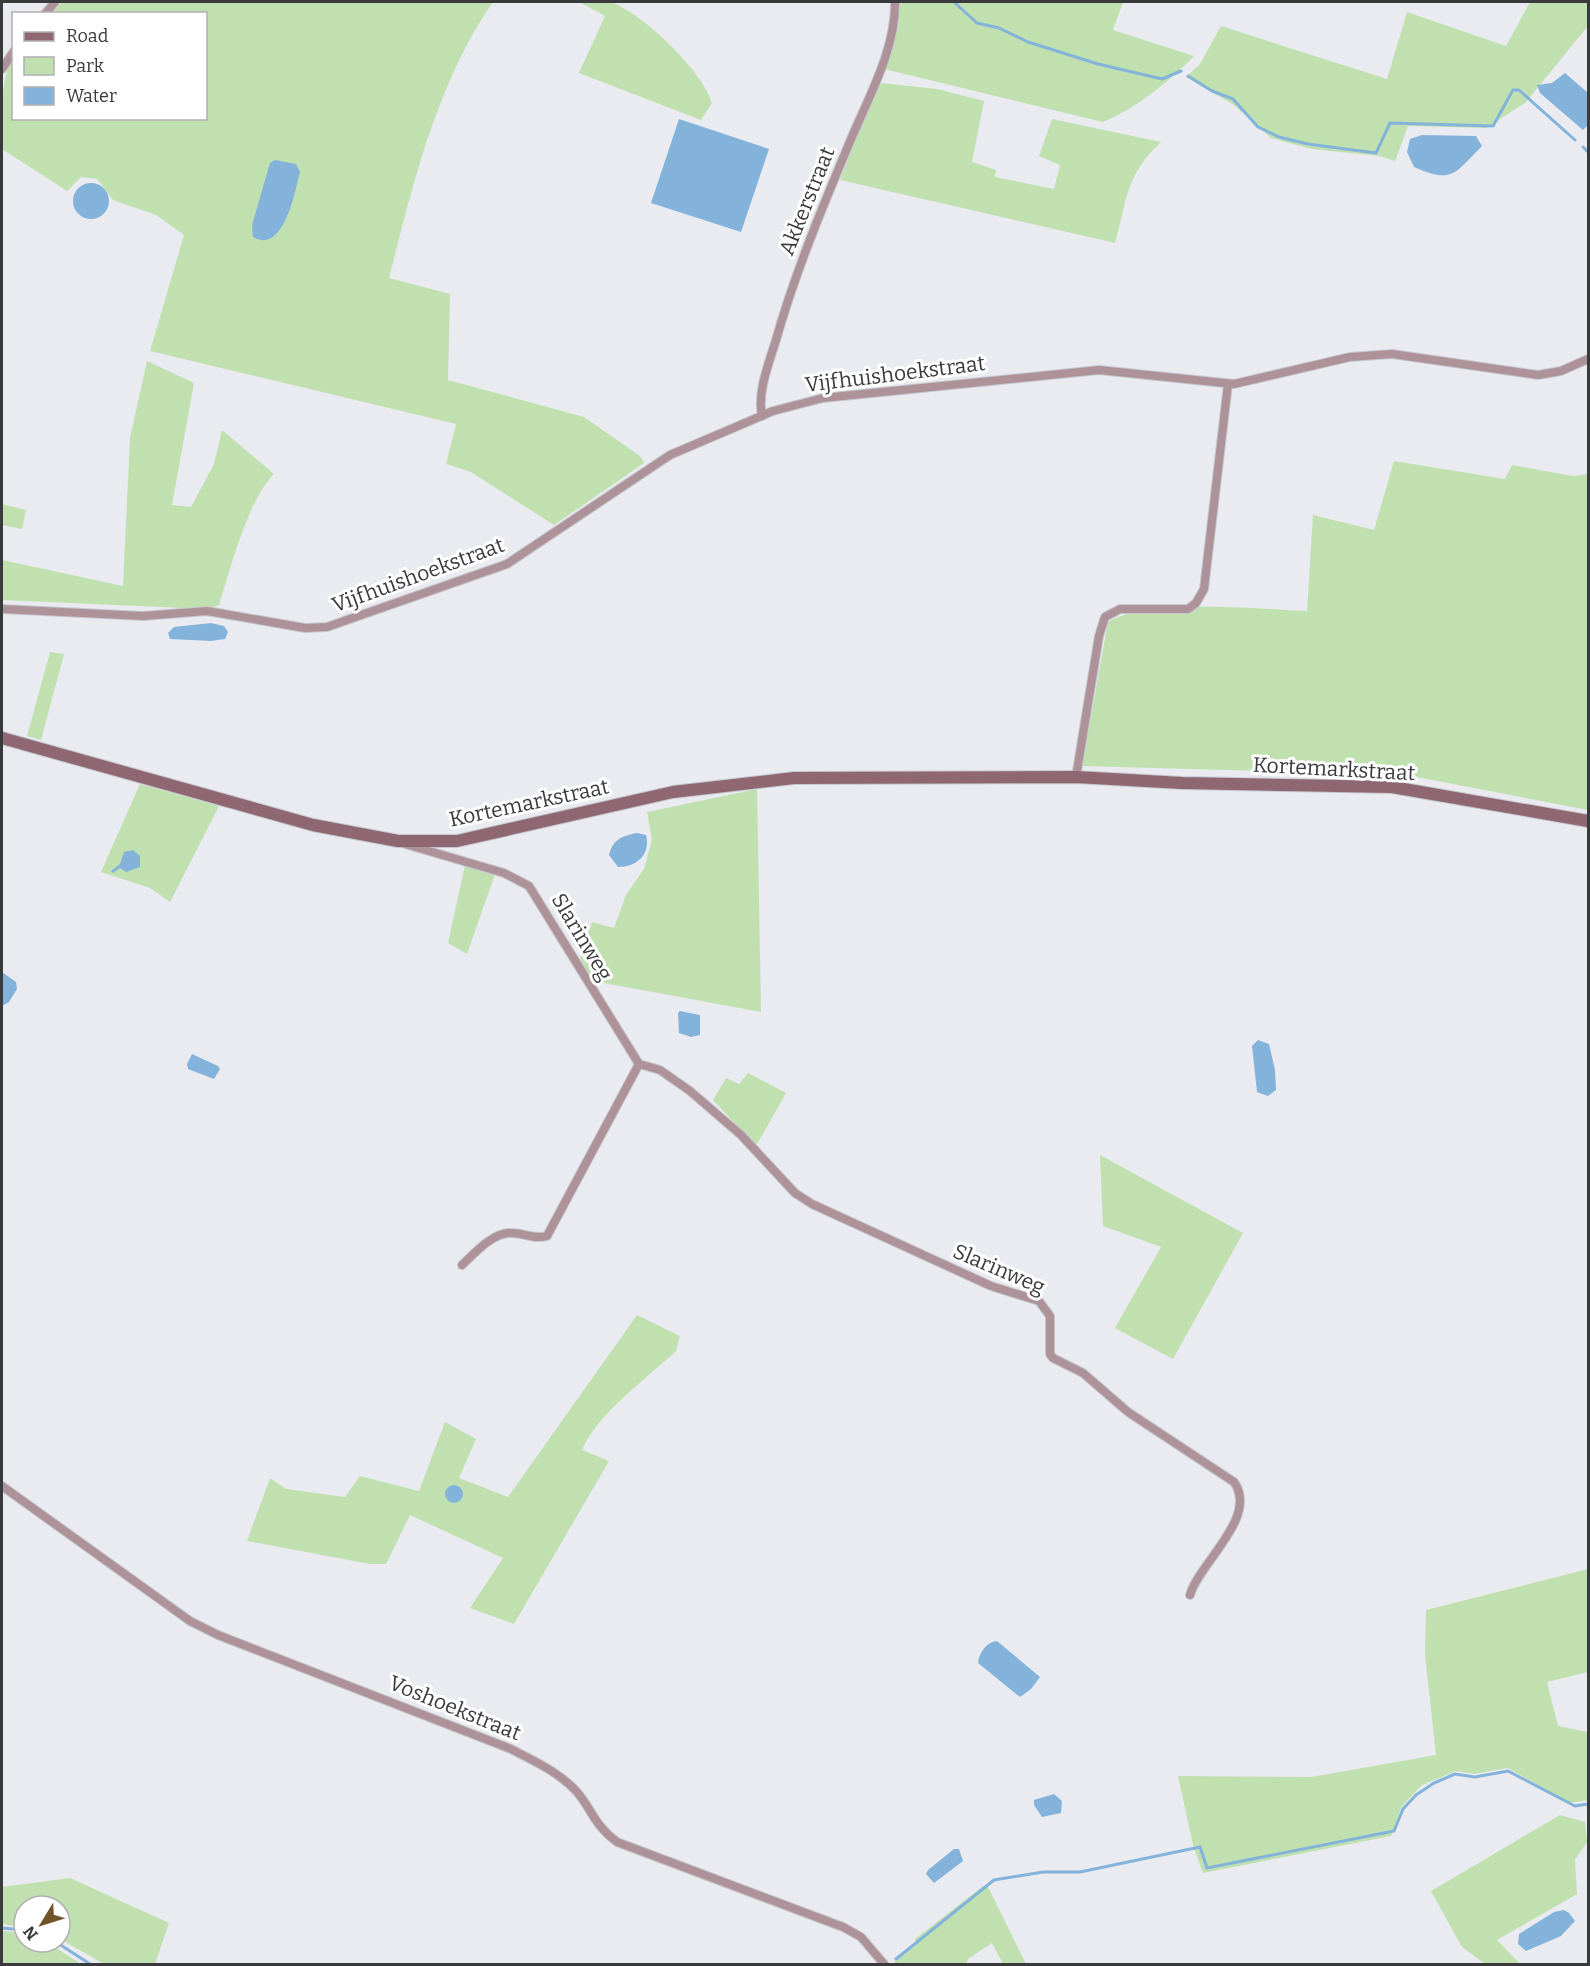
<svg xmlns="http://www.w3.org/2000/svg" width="1590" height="1966" font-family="Bitter,serif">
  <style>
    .green { fill: #c1e0af }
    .water { fill: #83b3da }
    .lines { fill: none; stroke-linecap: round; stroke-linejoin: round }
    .stream { stroke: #83b3da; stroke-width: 3 }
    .street-casing { stroke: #c6c8cd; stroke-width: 10 }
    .secondary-casing { stroke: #c6c8cd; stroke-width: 14 }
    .street { stroke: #ae9299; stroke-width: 8 }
    .secondary { stroke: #8e6772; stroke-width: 12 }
    .labels { text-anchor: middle; stroke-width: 6; stroke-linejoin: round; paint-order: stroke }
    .street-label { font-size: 21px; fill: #393a3c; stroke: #fff }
  </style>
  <rect width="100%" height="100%" fill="#e9ebf1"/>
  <!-- green -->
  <g class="green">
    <path d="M62,2H493C437,82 413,184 389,278L450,294L448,380L584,417L640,456L644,463L554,525L471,472L446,464L456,424L150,351L184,235L156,215L113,200L97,179L81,177L67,191L2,149C2,120 0,79 13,56L14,118H206V14L51,13Z"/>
    <path d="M579,2C588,1 602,0 611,2C643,14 703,71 712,103L701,120L579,73L605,16Z"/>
    <path d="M900,2H1123L1113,30L1194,56C1170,81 1135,109 1103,122L884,69L885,60L898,27Z"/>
    <path d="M1530,2H1588V26L1525,103L1486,128L1408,126L1395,161L1379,156L1311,149L1271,138L1234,105L1186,77L1200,64L1221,26L1387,79L1407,12L1506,46Z"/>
    <path d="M882,83L937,89L984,101L972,162L996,170L995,177L1054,189L1060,165L1039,156L1052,119L1161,142C1126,174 1127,200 1115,243L840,180L875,91Z"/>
    <path d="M147,361L194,383L172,505L191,507L214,464L222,430L274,474C247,502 231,567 219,605L207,609L2,600V560L123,586L130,438Z"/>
    <path d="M1394,461L1505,479L1512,465L1573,476L1588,474V810L1406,775L1082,766L1108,622C1147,598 1259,609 1307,611L1313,515L1374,530Z"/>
    <path d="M2,504L26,510L22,529L2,525Z"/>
    <path d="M50,652L64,654L41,740L27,736Z"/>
    <path d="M140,784L219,806L170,902L150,888L101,872Z"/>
    <path d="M757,789L761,1012L593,981L580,959L592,922L614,928L626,895L644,869L652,840L647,812Z"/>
    <path d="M465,865L495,874L467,954L448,943Z"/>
    <path d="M748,1073L786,1093L756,1146L713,1100L726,1078L739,1084Z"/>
    <path d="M1100,1155L1243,1233L1173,1359L1115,1328L1161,1247L1103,1226Z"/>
    <path d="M637,1315L680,1336L676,1351C647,1378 597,1414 582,1450L609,1461L514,1624L470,1608L503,1558L410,1515L386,1564H370L247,1541L270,1478L286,1489L345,1497L360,1476L419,1491L445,1422L476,1439L459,1478L508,1497Z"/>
    <path d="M1588,1569V1672L1547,1682L1558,1726L1588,1732V1800L1570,1803L1508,1768L1474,1774L1456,1771L1422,1785L1402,1806L1391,1836L1203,1873L1193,1845L1178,1776L1311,1777L1436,1755L1425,1655L1426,1610Z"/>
    <path d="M1560,1815L1585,1822L1587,1842L1575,1860L1577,1894L1497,1940L1520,1964H1485L1462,1947L1431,1891Z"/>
    <path d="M70,1878L169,1923L155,1964H104L60,1939V1906H24V1927L2,1924V1887Z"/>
    <path d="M983,1886L988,1887L1026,1964H1003L992,1943L968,1959L966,1964H892L917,1943L915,1939Z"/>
    <path d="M2,1931L24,1933V1942H47L81,1964H2Z"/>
  </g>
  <!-- water -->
  <g class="water">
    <path d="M1565,73L1588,93V125L1583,130L1540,93L1537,85L1552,83Z"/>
    <path d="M679,119L769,149L741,232L651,203Z"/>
    <path d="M1422,135L1476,136L1482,146C1454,174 1453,184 1414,167L1407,152L1410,139Z"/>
    <path d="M275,160L296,164L300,172C295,191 284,255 253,237L252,225L270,163Z"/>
    <circle cx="91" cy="201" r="18"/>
    <path d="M211,623L224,626L228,632L225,639L211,641L170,639L168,633L174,627Z"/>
    <path d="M637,833L646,835C651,854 637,867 618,867L609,855C613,839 622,836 637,833Z"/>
    <path d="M133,850L140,856V867L126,872L120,868L113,873L111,871L120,864L124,852Z"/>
    <path d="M2,972L16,982L17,989L9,1002L2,1006Z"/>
    <path d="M680,1011L700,1015V1035L691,1037L679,1033L678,1013Z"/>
    <path d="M1258,1040L1269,1044L1275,1070L1276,1090L1268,1096L1257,1092L1252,1046Z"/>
    <path d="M192,1054L218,1066L220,1069L214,1079L188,1069L187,1064Z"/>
    <circle cx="454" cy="1494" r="9"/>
    <path d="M997,1641L1040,1677L1031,1689L1020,1697L978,1663C979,1653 986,1642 997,1641Z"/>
    <path d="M1054,1794L1062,1801L1061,1813L1042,1817L1034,1805V1800Z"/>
    <path d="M954,1849H959L963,1861L934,1883L926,1874L928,1870Z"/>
    <path d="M1564,1910L1569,1913L1575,1921L1561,1936L1526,1951L1518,1944L1519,1934L1554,1912Z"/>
  </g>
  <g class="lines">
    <!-- stream -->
    <g class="stream">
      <path d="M954,2L977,23L999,28L1028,42L1098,64L1162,79L1181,71"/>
      <path d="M1188,76L1212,91L1233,99L1258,127L1279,137L1308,144L1376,153L1390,123L1493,126L1513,90H1519L1575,140"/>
      <path d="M1583,147L1588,152"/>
      <path d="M2,1928L24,1930"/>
      <path d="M56,1942L90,1964"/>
      <path d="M896,1959L994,1880L1043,1872H1080L1200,1847L1207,1868L1394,1831L1403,1809L1416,1795L1434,1783L1455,1774L1475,1777L1508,1771L1575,1806L1588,1804"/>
    </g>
    <!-- street casing -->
    <g class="street-casing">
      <g id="street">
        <path d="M45,14L55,2"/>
        <path d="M2,69L14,51"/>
        <path d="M762,416C757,392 769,363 776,340C795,273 822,208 849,144C867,100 896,50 895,2"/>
        <path d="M2,609L143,616L207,611L305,628L327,627L507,564L670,455L773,411L823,398L1099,370L1234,384L1350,357L1392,354L1538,375L1561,371L1588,359"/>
        <path d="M1076,777L1099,636L1105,617L1120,609H1188L1196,603L1204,589L1228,384"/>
        <path d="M405,844L504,873L529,886L639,1064L660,1070L690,1091L741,1135L795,1193L812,1204L991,1286L1039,1301L1050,1316V1354L1053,1358L1083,1373L1128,1412L1234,1482C1259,1517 1199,1563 1190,1595"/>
        <path d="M462,1265C474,1254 491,1234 509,1233C523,1232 533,1240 547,1236L639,1064"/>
        <path d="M2,1486L190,1621L218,1635L511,1749C534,1761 559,1772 577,1792C593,1811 594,1825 617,1842L843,1927L861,1937L884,1964"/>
      </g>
    </g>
    <!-- secondary casing -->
    <g class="secondary-casing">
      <path id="secondary" d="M2,738L313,825L398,841H457L673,792L794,778L1076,777L1182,783L1392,787L1588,821"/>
    </g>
    <!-- street -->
    <use href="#street" class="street"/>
    <!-- secondary -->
    <use href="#secondary" class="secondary"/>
  </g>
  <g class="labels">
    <!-- street labels -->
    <g class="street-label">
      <text transform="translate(807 201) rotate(-68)" y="7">Akkerstraat</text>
      <text transform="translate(895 374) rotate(-7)" y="7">Vijfhuishoekstraat</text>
      <text transform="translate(418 575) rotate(-20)" y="7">Vijfhuishoekstraat</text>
      <text transform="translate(1334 769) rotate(3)" y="7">Kortemarkstraat</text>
      <text transform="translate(529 803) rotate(-12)" y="7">Kortemarkstraat</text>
      <text transform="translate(582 937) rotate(59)" y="7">Slarinweg</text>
      <text transform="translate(999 1269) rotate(23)" y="7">Slarinweg</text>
      <text transform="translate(455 1708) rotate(22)" y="7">Voshoekstraat</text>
    </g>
  </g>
  <!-- border -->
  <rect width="1590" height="1966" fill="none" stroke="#393a3c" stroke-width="6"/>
  <!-- legend -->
  <rect x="12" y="12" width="195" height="108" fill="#ffffff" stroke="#b0b0b1" stroke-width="1.5"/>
  <rect x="24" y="32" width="30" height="9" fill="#8e6772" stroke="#b0b0b1" stroke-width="1.5"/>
  <text x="66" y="42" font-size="18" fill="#393a3c">Road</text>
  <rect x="24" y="57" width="30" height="18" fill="#c1e0af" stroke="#b0b0b1" stroke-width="1.5"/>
  <text x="66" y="72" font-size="18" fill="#393a3c">Park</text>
  <rect x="24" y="87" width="30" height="18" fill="#83b3da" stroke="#b0b0b1" stroke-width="1.5"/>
  <text x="66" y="102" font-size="18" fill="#393a3c">Water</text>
  <!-- north arrow -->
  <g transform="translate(42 1924) rotate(232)"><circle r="28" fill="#ffffff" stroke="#b0b0b1" stroke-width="1.5"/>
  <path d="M0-4.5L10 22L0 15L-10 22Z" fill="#725228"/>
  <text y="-9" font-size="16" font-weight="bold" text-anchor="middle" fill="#393a3c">N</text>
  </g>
</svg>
